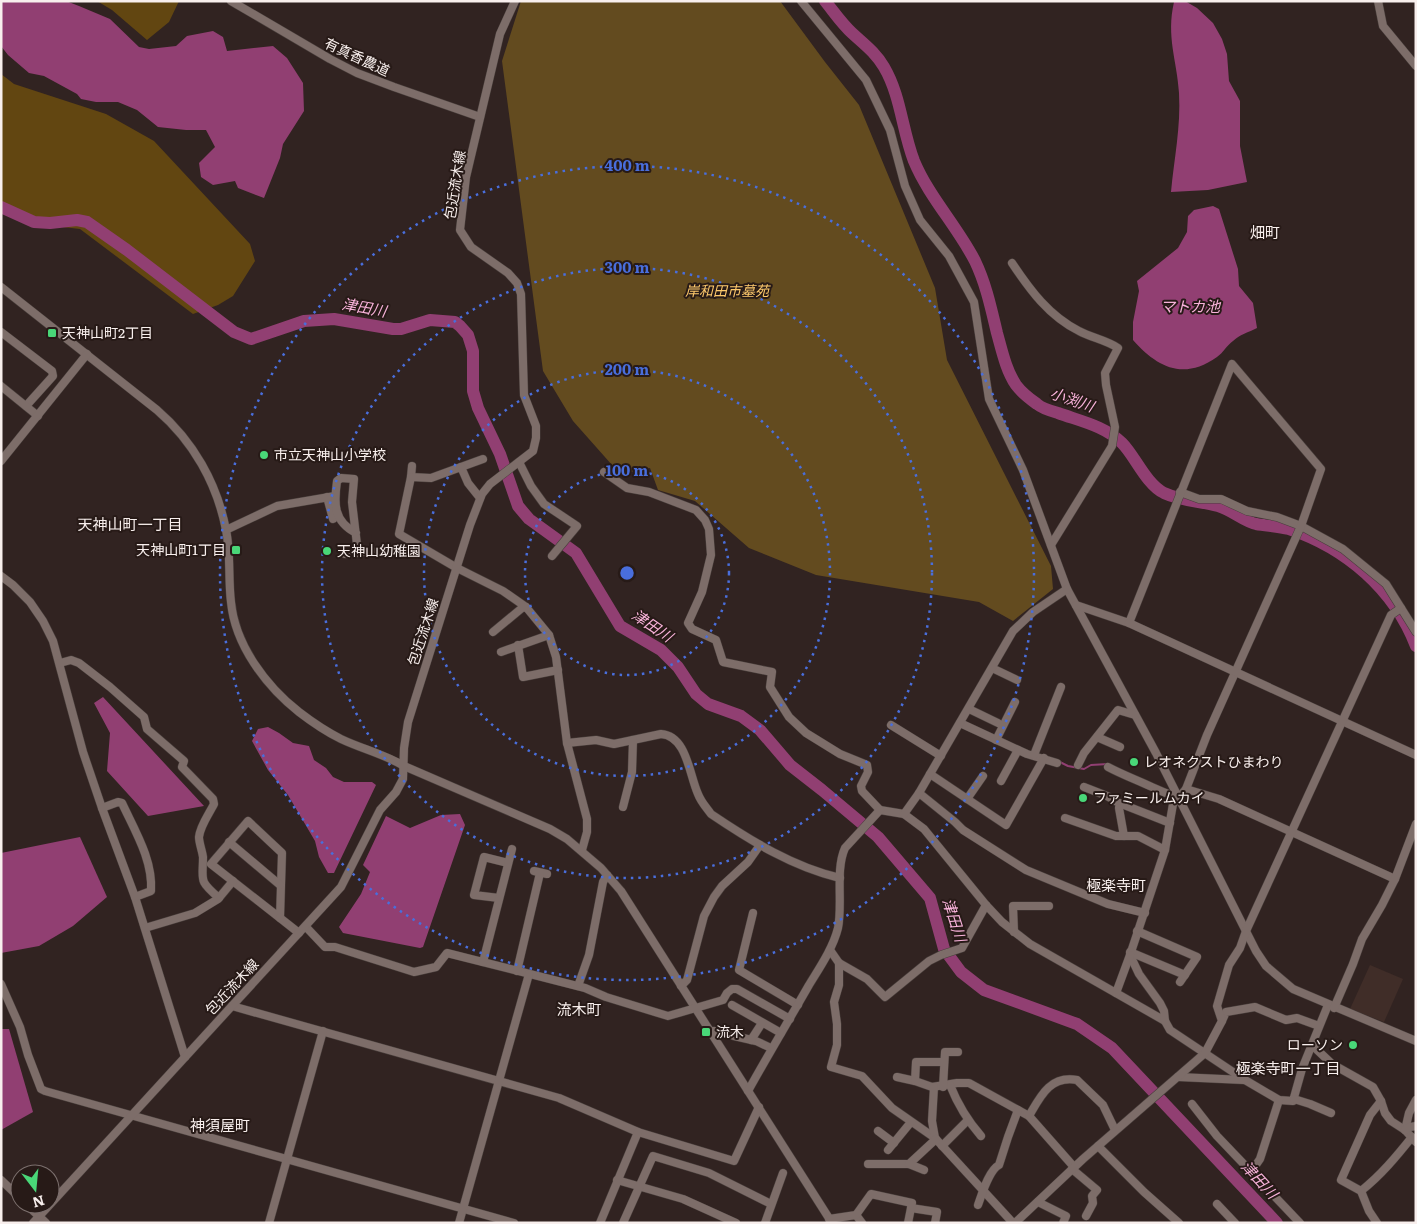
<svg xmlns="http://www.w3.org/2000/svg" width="1417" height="1224" font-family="Literata,'Noto Sans JP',serif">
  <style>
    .built { fill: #402d28 }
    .green { fill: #634b1f }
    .forest { fill: #624611 }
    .water { fill: #913f72 }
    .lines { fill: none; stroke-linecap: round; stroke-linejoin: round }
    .stream { stroke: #913f72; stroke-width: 2 }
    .river { stroke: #913f72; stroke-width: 12 }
    .minor-casing { stroke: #493f3c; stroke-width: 9 }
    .minor { stroke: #7d6d69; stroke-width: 8 }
    .ring { fill: none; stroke: #496edc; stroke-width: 2.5; stroke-dasharray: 2.5 5 }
    .poi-dot { fill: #49d778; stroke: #271a17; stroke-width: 2 }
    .labels { text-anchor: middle; stroke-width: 4; stroke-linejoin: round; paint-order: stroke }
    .street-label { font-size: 14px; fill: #f8efed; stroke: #271a17 }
    .park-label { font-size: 14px; font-style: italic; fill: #fec96c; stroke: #271a17 }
    .poi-label { font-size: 14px; fill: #f8efed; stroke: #271a17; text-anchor: start }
    .neighbourhood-label { font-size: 15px; fill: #f8efed; stroke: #271a17 }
    .water-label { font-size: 15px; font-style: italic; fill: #f8b2da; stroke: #271a17 }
    .centre { fill: #496edc; stroke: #271a17; stroke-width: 2.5 }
    .ring-label { font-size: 15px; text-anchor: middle; font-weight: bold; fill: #496edc; stroke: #271a17; stroke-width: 4; stroke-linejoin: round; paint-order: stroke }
  </style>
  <rect width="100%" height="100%" fill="#312321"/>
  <!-- built -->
  <path class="built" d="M1370,965L1403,979L1384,1022L1350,1009Z"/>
  <!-- green -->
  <path class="green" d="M521,1H780L825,62L859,105L935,288L947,360L1051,566L1053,589L1013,621L979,602L816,575L749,548L695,501L658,490L650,468L620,474L573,421L543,371L502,61Z"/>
  <!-- forest -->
  <g class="forest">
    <path d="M97,1H179L169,22L147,40L112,10Z"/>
    <path d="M1,74L14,84L106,114L154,141L250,244L255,261L233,296L218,305L193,314L80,229L36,224L1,213Z"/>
  </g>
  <!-- water -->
  <g class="water">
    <path d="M1,1H66L79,6L110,19L139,47L149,49L176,46L187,36L213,31L223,37L227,51L273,46L287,58L303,83L304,111L283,144L280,158L264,198L238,188L235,181L213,185L201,177L199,163L215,147L206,130H186L158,127L137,110L118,102H96L81,99L77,94L44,76L29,73L8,55L1,46Z"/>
    <path d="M1177,1H1185L1197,8L1213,23L1222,39L1227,54L1229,81L1240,101V146L1247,182L1208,190L1171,192C1174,159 1181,127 1179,93C1177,60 1166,37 1174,2Z"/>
    <path d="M1213,206L1219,209L1238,269L1239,286L1253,303L1257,328C1249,332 1239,335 1233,341C1227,345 1223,353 1217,357C1183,381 1157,367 1133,340V322L1139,291L1137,281L1178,248L1187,232L1188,216L1194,210Z"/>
    <path d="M103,697L204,806L148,816L107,771L110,733L94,703Z"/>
    <path d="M268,727L279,733L293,743L309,746L314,760L326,768L333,777L344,782H372L376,785L334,873H328L319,857L315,841L288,795L268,770L252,741L258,729Z"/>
    <path d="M460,814L465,825L423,947L420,948L343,933L339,927L361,894L370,872L363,865L386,816L410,828L441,815Z"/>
    <path d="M80,837L107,897L73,926L39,946L1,953V853Z"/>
    <path d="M1,1029H9L33,1112L1,1130Z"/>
  </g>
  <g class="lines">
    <!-- stream -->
    <path class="stream" d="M1060,762L1068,766L1084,769L1091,765L1108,764"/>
    <!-- river -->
    <g class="river">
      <path d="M825,1C834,12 842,24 852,33C865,45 875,52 884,67C901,96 902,130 914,161C929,197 957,226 975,261C986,284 991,308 997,333C1002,351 1006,370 1016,385C1022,393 1030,399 1037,404C1043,409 1051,411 1058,413C1080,421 1105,426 1122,443C1135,456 1146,484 1164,493C1181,501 1200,501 1218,506C1232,510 1243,521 1256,524C1267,526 1278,526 1289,529C1346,548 1394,589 1416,646"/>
      <path d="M1,207L34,222L50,223L77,220L87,222L127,250L234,332L251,339L304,321L334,319L393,329H401L430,320L455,322L460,326L468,335L473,351V391L478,408L500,454L518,506L529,519L576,553L620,626L661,650L678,667L696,694L708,704L741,716L760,730L790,765L822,790L878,837L930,898L944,949L961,972L984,990L1077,1024L1112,1048L1277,1223"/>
    </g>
    <!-- minor casing -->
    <g class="minor-casing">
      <g id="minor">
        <path d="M231,1L330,59L357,73L394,87L480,117"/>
        <path d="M801,1L866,80L890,130L905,186L920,220L949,256L974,302L989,399L1023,470L1067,589L1156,753L1256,951L1266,966L1293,989L1416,1041"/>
        <path d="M1378,1L1383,26L1416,66"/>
        <path d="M1012,263C1030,290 1049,316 1079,331C1092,338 1106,340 1118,348L1105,373L1106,385L1115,427L1112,446L1051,545"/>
        <path d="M1,287L157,410C193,441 217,483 226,530C231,553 228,578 231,602C235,645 266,686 299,712C312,722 327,732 341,739C362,749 384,754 404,766L550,829L567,839L601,868L621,891L832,1223"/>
        <path d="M1,332L52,371L53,376L26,406"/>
        <path d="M1,386L38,416"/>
        <path d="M1,461L87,354"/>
        <path d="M519,462L531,486L544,504L577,526L552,556"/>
        <path d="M461,467L483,459"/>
        <path d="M604,472L627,488L649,492L696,510L705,520L709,529L711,555L702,592L688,623L692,629L716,640L723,662L772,672L770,687L789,717L806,733L840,754L867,765L868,772L861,786L862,791L880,810L904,814L924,829L986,905L1002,922L1030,944L1165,1021"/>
        <path d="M411,477L412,466"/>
        <path d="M1180,492L1199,499H1221L1247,511L1277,517L1301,526L1343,549L1386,584L1416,632"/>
        <path d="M327,497L333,519"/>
        <path d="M480,498L468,483L461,467L431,478L411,477L399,534L457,568L503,591L526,607L549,635L556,657L567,743L587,819V832L582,850"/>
        <path d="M226,530L277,506L335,496"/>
        <path d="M356,533C333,521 334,503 337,481L341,478L354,479L352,502L358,553"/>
        <path d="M345,554L372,551"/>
        <path d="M1,576L13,585L30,602L43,621L53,641L83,752L102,808L135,897L185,1057"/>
        <path d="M1076,605L1129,623L1232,364L1321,469L1301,526L1207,735L1186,789L1173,804L1165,850L1130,955L1139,974L1160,1003L1164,1011L1165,1021L1170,1030L1245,1080L1279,1100L1293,1101L1302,1069L1328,1005"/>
        <path d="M1129,623L1416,755"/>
        <path d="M493,632L522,608L526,607"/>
        <path d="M518,645L523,677L558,670"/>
        <path d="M501,652L549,635"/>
        <path d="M60,663L71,660L79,663L110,687L144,717L147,729L184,761L182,767L213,799L214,804C209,814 200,826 199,837C199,843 202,850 203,857C203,881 198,880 219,898"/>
        <path d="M992,668L1017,680"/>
        <path d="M969,709L998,723"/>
        <path d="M960,723L1027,754L1057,763"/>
        <path d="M891,725L941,756"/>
        <path d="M1097,737L1120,747"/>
        <path d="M996,740L1015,702"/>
        <path d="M567,743L596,740L614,744L661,734C687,736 689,774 698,794C701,802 706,807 711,814C751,841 793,867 840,878"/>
        <path d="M1034,755L1061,687"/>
        <path d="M1078,765L1084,753L1118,710L1135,715"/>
        <path d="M1108,767C1123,775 1137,780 1152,787C1161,791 1169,795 1178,797"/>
        <path d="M930,774L1006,825L1044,758"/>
        <path d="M1001,781L1018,750"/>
        <path d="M1084,787L1107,796L1119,803L1170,823"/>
        <path d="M1186,789L1219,799L1395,879"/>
        <path d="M919,793L955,822L963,830L1026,870L1108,904L1145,913"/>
        <path d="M967,799L983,776"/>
        <path d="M623,807L632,772L633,740"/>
        <path d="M102,808L118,802L122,803C135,831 153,860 151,891L135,897"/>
        <path d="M1119,808L1124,836"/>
        <path d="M904,814L919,793L1013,631L1033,612L1067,589"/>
        <path d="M1065,818L1116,836H1138L1165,850"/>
        <path d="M248,821L282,853L280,918L211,864Z"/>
        <path d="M229,842L280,885"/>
        <path d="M534,871L547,874"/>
        <path d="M499,898L474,895L484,857L508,863"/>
        <path d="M753,913L739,970L798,1005"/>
        <path d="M280,918L299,933"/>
        <path d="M306,927L325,947H335L414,972L436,967L447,953L585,988L606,997L668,1016L723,1000L727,993L732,989H737L790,1019"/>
        <path d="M145,928L195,913L218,899L233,881"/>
        <path d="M1137,931L1197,957L1180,982"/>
        <path d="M1014,932L1013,906H1049"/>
        <path d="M830,950L839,963L867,979L885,997L929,961L941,955L962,948L986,905"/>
        <path d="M1130,952L1185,975"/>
        <path d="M483,962L512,849"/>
        <path d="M839,963V985L834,1002L837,1024V1045L831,1067L862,1076L892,1108L935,1138L1013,1223"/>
        <path d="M517,971L540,873"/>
        <path d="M1,984L20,1027L28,1055L41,1089L45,1091L514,1223"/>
        <path d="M578,986L589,955L603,882L607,875"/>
        <path d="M681,986L687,980L704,916L714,897L722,886L748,862L760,845"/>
        <path d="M1116,993L1130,955"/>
        <path d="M732,1005L781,1033"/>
        <path d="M232,1006L559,1098L638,1132L734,1161L759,1107"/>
        <path d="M1334,1008L1353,964L1362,939L1382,905L1395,879L1416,824"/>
        <path d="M1222,1021L1226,1012L1255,1007L1286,1020L1297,1018L1319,1026"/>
        <path d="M710,1031H722L734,1036L756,1041L771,1048"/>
        <path d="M751,1040L762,1023"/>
        <path d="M1312,1045L1332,1064L1373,1087L1381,1101L1385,1113L1391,1121L1405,1130L1416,1142"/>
        <path d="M897,1077L915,1081L932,1087L957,1083H969L1029,1116"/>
        <path d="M1178,1077L1244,1080"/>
        <path d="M915,1081L916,1062H944"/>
        <path d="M950,1085C958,1105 967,1120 981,1136"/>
        <path d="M934,1087L932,1121L935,1138"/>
        <path d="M943,1087L945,1052H958"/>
        <path d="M748,1091C768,1055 789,1020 809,985C820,967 833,948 838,928C843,904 835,870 845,848L880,810"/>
        <path d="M1294,1099L1310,1104L1331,1113"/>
        <path d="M1192,1104L1217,1136L1300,1223"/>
        <path d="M1405,1130L1409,1113L1416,1100"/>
        <path d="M1405,1130L1410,1127L1416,1126"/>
        <path d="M878,1131L894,1143"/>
        <path d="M942,1146L968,1120"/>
        <path d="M1098,1146L1144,1192L1179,1223"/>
        <path d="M888,1150L911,1122"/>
        <path d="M868,1164H909L936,1139"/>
        <path d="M909,1164L924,1170"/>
        <path d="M1074,1167L1029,1116C1040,1097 1050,1075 1077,1080L1103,1105L1115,1130"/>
        <path d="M1072,1169L1097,1190L1092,1196L1093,1203L1086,1216"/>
        <path d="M1251,1172L1260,1159L1279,1100"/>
        <path d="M1,1180L20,1198"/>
        <path d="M617,1180L683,1199L736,1223"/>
        <path d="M1361,1191C1381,1175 1396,1157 1412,1137"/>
        <path d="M1038,1202L1066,1216L1063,1223"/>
        <path d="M26,1204L46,1223"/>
        <path d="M1217,1204L1235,1223"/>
        <path d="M978,1205C982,1194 989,1170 999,1165L1008,1137L1018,1110"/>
        <path d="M911,1208L937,1212L935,1223"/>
        <path d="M856,1215L862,1223"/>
        <path d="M829,1219L856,1215L871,1194L912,1203L908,1223"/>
        <path d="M33,1223L341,887L380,810L396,792L403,779L404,748L408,722L470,525L482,494L490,484L533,451L536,438V426L524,395L521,294L517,283L508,273L471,247L460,230L466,177L500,34L515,1"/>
        <path d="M269,1223L323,1031"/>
        <path d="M459,1223L529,974"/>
        <path d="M600,1223L638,1132"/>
        <path d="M623,1223L653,1156L709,1173L771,1204"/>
        <path d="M765,1223L783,1173"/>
        <path d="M1015,1223L1083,1159L1205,1053L1222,1021L1217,1006L1229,965L1240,948L1246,931L1391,615L1401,608"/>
        <path d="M1377,1223L1369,1211L1361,1191L1341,1180L1370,1115L1381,1101"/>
      </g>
    </g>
    <!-- minor -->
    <use href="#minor" class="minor"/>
  </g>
  <!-- distance rings -->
  <g class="ring">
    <circle cx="627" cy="573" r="102"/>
    <circle cx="627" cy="573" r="203"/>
    <circle cx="627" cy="573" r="305"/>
    <circle cx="627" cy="573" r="407"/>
  </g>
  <!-- markers -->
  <g class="poi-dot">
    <rect x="47" y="328" width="10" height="10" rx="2.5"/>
    <circle cx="264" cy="455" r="5"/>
    <rect x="231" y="545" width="10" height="10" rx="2.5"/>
    <circle cx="327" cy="551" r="5"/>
    <circle cx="1134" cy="762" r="5"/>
    <circle cx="1083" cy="798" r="5"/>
    <rect x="701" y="1027" width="10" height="10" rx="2.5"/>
    <circle cx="1353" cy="1045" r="5"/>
  </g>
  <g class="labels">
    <!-- street labels -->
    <g class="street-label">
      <text transform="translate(357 57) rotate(25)" y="5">有真香農道</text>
      <text transform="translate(455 185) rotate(-81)" y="5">包近流木線</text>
      <text transform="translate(423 632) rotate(-72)" y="5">包近流木線</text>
      <text transform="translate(232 987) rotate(-47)" y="5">包近流木線</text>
    </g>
    <!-- park labels -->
    <g class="park-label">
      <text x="727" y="296">岸和田市墓苑</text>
    </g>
    <!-- poi labels -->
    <g class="poi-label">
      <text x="62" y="338">天神山町2丁目</text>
      <text x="274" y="460">市立天神山小学校</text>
      <text x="226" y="555" text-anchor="end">天神山町1丁目</text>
      <text x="337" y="556">天神山幼稚園</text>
      <text x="1144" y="767">レオネクストひまわり</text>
      <text x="1093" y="803">ファミールムカイ</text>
      <text x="716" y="1037">流木</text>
      <text x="1343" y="1050" text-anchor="end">ローソン</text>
    </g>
    <!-- neighbourhood labels -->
    <g class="neighbourhood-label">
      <text x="1265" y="238">畑町</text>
      <text x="130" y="530">天神山町一丁目</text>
      <text x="1116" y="891">極楽寺町</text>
      <text x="579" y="1015">流木町</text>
      <text x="1288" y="1074">極楽寺町一丁目</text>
      <text x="220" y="1131">神須屋町</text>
    </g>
    <!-- water labels -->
    <g class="water-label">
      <text x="1190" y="312">マトカ池</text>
      <text transform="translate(364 308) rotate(10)" y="5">津田川</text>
      <text transform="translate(1072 400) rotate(19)" y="5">小渕川</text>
      <text transform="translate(652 626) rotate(34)" y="5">津田川</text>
      <text transform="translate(954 920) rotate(72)" y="5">津田川</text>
      <text transform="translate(1259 1180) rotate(47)" y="5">津田川</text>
    </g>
  </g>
  <circle cx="627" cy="573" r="8" class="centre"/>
  <g class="ring-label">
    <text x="627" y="171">400 m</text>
    <text x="627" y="273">300 m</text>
    <text x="627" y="375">200 m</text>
    <text x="627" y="476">100 m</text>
  </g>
  <!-- border -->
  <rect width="1417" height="1224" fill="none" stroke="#f8efed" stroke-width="5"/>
  <!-- north arrow -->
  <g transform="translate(35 1189) rotate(164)"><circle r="24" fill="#271a17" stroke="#7b6f6d"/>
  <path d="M0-4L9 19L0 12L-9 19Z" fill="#49d778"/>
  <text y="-8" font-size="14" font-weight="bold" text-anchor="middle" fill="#f8efed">N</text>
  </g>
</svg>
